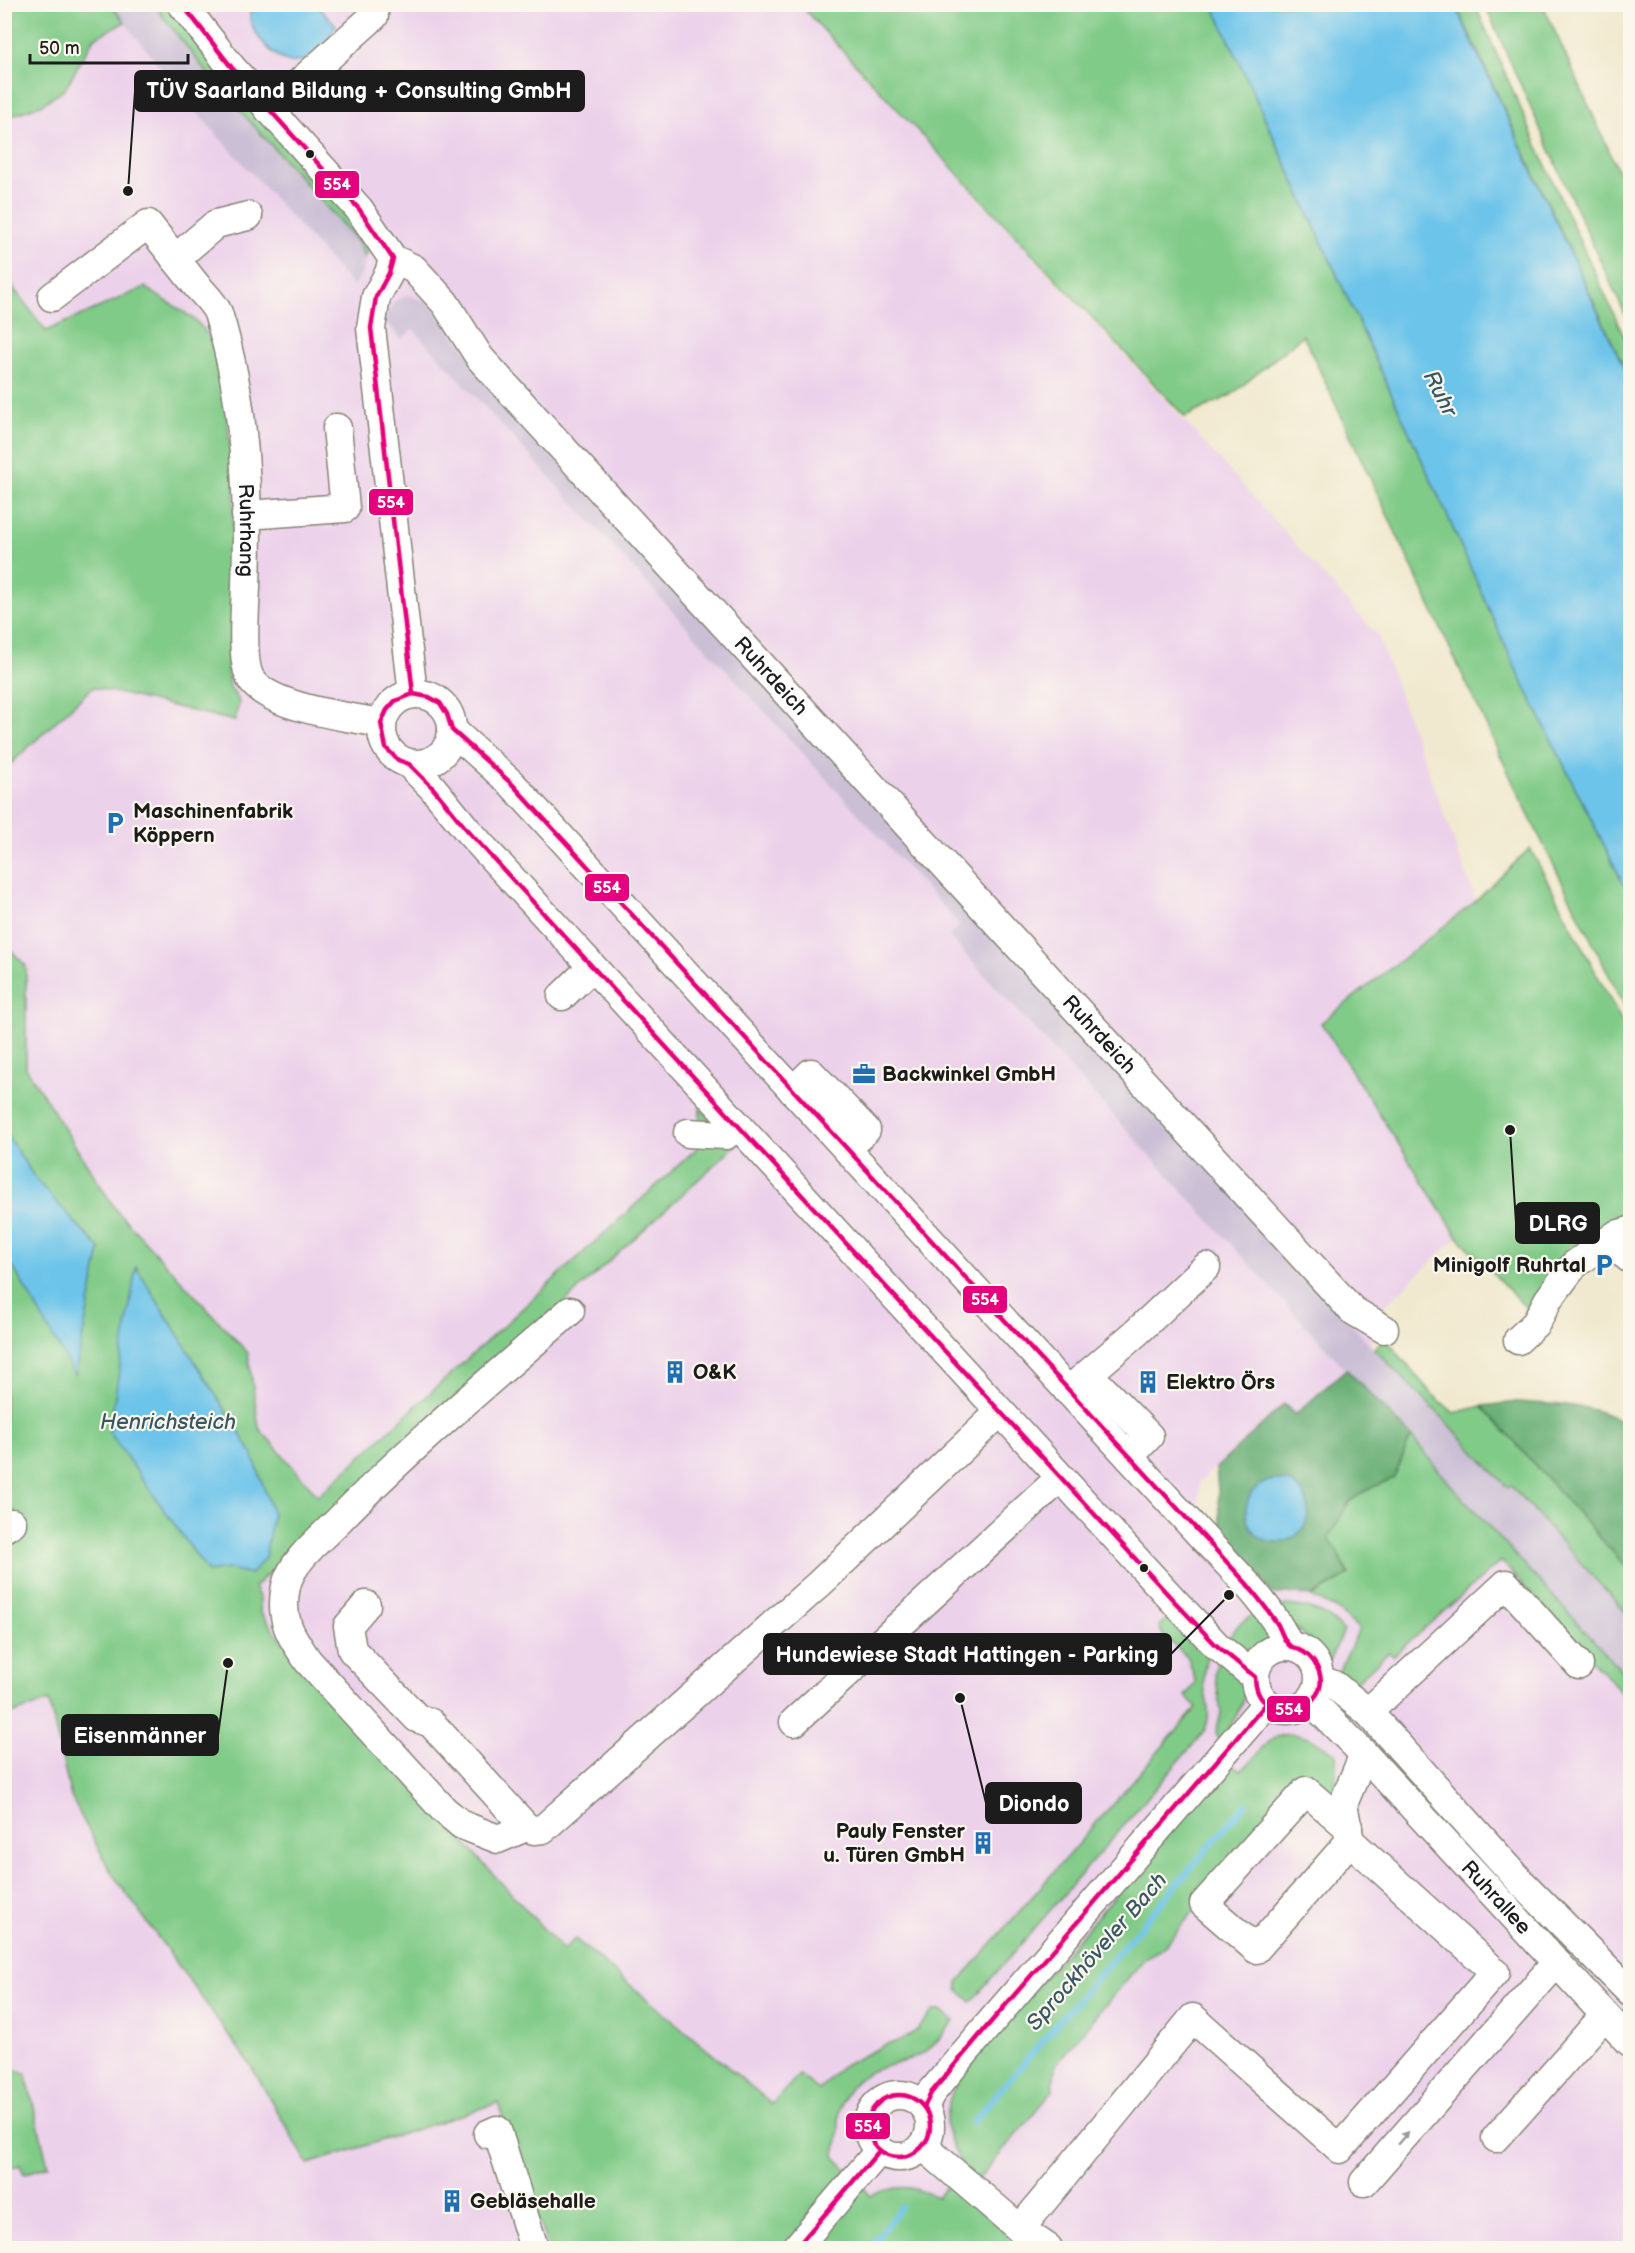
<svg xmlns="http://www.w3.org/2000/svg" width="1635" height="2253" font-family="'Balsamiq Sans',sans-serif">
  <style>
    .built { fill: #ecd1ea }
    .industrial { fill: #cbbfd5 }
    .green { fill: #81cb88; stroke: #4e7452; stroke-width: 1.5 }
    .forest { fill: #68af74; stroke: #426648; stroke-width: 1.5 }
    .water { fill: #6dc4ea; stroke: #447083; stroke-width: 1.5 }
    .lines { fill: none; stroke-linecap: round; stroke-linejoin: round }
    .stream { stroke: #6dc4ea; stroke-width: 6 }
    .minor-casing { stroke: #868276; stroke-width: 31 }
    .minor { stroke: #fff; stroke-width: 28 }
    .bus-1-casing { stroke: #fbf7ec; stroke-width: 9 }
    .bus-1 { stroke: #e5007d; stroke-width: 4.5 }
    .oneway { fill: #999 }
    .bus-dot { fill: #1c1c1c; stroke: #fbf7ec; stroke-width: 2 }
    .labels { text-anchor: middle; stroke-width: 4.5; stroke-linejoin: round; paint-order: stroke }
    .street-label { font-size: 21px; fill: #1c1c1c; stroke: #fbf7ec }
    .poi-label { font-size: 21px; font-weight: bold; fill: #1c1c1c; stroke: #fbf7ec; text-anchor: start }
    .water-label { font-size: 22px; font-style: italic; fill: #385764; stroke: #fbf7ec }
    .leader { fill: none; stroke: #1c1c1c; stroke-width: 2 }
    .callout-dot { fill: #1c1c1c; stroke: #fbf7ec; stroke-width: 2 }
    .callout { fill: #1c1c1c; stroke: #1c1c1c; stroke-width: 2 }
    .callout-label { font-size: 22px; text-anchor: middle; font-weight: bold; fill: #fff }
    .line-badge { stroke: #fbf7ec; stroke-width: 2 }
    .badge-label { font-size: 16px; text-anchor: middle; font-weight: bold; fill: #fff }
  </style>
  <rect width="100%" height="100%" fill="#fbf7ec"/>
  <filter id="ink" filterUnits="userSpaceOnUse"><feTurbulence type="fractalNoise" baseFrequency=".0167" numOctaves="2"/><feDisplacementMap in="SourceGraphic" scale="12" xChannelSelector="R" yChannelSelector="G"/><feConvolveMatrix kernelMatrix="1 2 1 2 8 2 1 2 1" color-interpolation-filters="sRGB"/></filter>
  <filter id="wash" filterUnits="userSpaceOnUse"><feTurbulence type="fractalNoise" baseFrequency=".008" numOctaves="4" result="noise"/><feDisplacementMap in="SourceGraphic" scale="24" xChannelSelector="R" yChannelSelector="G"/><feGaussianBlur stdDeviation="1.35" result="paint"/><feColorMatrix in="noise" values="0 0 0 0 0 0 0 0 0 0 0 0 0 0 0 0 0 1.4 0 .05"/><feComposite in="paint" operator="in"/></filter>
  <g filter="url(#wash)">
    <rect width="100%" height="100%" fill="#f1e9cf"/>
    <!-- built -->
    <g class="built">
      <path d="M128,5H800L1183,419L1378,636L1476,901L1321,1023L1458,1237L1378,1312L1371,1346L1295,1416L1284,1404L1200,1482L1198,1513L1273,1595L1298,1594L1311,1597L1323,1601L1344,1614L1425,1464L1630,1680V2248H1030L874,2203L574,1940L564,1950L300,1664L260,1612V1599L254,1587L736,1145L700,1108L699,1143L695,1150L318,1496L259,1428L248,1352L116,1210L26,1068V967L5,943V118L41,105L65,89L94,38L125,22Z"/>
      <path d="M49,1701L71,1797L251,2066L308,2164L499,2102L548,2248H5L4,1716Z"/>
    </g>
    <!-- industrial -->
    <g class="industrial">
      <path d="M111,5H154L211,78L358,242L365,257L362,273L353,286L191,106Z"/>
      <path d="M407,295L428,302L522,421L1374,1349L1446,1421L1508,1487L1510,1486L1630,1617V1680L949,936L960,925L509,433L413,329L401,340L390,326L383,321L394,302Z"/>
    </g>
    <!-- green -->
    <g class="green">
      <path d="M4,5H111L125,22L94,38L65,89L41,105L5,118Z"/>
      <path d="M154,5H169L358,229L369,250L365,257L358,242L211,78Z"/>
      <path d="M800,5H1213L1443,506L1513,663L1630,897V1017L1524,806L1303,335L1231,395L1185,417Z"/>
      <path d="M1456,5H1475L1562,202L1630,349V380Z"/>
      <path d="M1485,5H1543L1630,197V325L1569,193Z"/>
      <path d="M5,277L46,331L145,287C169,305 198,314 212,342L226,407L234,483L232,621L227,671L229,685L239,702L235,721L93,687L5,769Z"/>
      <path d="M1530,848L1630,1037V1223L1531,1313L1458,1237L1321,1023L1476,901Z"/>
      <path d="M4,943L26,966V1068L116,1210L248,1353L259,1428L318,1496L695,1150L699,1143L700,1108L736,1145L254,1587L260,1599V1612L300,1664L563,1950L575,1939L772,2104L799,2075L819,2090L840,2067L885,2045L902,2040L916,2031L933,2011H942L954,2021C944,2032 935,2047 922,2054C894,2069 866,2062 846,2094C834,2114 843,2136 834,2156L871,2196C900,2183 910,2186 938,2197L962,2165C941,2127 941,2113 961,2075L1229,1763L1241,1770C1251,1764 1258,1751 1267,1743C1290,1724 1316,1740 1336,1754V1783L1332,1800L1306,1777L1163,1948L1145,1958L1055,2065L1053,2091L964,2197L1030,2248H548L498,2103L308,2164L251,2066L111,1872L71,1797L49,1701L5,1716Z"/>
      <path d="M1385,1338L1431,1393L1454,1413L1482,1406L1630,1571V1617L1511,1486L1508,1488L1446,1421L1374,1349Z"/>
      <path d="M1411,1436L1450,1484L1630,1680V1702L1501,1561L1393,1656L1389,1652L1354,1684L1338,1674L1359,1629L1334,1607L1311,1597L1349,1575L1329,1537L1349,1502L1368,1489L1394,1478Z"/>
      <path d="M1288,1605C1311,1607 1328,1614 1344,1631L1329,1661C1315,1639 1290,1627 1272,1607Z"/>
      <path d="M1259,1612L1276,1637L1260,1645L1248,1662L1225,1643L1239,1624Z"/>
      <path d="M1171,1615L1210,1648C1205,1660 1203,1672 1204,1685C1206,1704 1213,1712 1204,1732L971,2002L958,1990V1982L1197,1707L1185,1696L1196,1683L1188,1658L1162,1634L1159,1626Z"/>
      <path d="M1219,1655C1226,1664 1237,1674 1243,1684C1250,1698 1229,1728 1222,1740L1218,1738L1216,1733L1221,1713L1215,1672Z"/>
      <path d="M5,2066L26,2074L48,2166L24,2174L20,2165L5,2170Z"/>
    </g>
    <!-- forest -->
    <g class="forest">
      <path d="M1346,1369L1411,1436L1394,1478L1368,1489L1349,1502L1329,1537L1349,1575L1311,1596L1286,1593L1273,1595L1221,1525L1216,1468L1284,1404L1295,1415Z"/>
      <path d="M1517,1402C1555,1405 1600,1402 1630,1428V1571L1482,1406Z"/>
    </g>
    <!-- water -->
    <g class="water">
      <path d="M251,5H316L336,25C329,41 311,64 291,62C275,60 253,34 250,19C249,15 251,9 251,5Z"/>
      <path d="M1213,5H1455L1630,381V897L1513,663L1443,506Z"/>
      <path d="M4,1131L37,1181L100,1249L75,1375L5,1253Z"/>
      <path d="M136,1267L252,1453L273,1514L265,1558L251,1574L228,1569L208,1572L109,1432Z"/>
      <circle cx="1277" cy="1511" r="31"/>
    </g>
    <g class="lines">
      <!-- stream -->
      <g class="stream">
        <path d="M973,2122L1246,1804"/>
        <path d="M869,2248L901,2207"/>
      </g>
    </g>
  </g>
  <g filter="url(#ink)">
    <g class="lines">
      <!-- minor casing -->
      <g class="minor-casing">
        <g id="minor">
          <path id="s1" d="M182,4L232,68L359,209L393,259L414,269L445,303L480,358L1352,1310L1384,1329"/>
          <path d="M269,110L374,16"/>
          <path d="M175,259L216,224L248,216"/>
          <path d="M393,259L389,273L376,297L371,328L413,694"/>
          <path id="s2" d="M52,297L148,224C164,244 180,265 196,285C203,293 214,303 218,313C246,402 249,496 246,588C245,608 240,668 253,682C274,708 348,717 381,723"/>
          <path d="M246,515L345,508L337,428"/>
          <circle cx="417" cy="729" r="35"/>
          <path d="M452,730L512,784L1195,1529C1227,1564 1271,1603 1289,1646"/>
          <path d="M409,764L432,787L468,831L1174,1601L1216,1645L1255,1677"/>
          <path d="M562,996L592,967"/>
          <path d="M793,1091L811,1073L866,1130L846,1148"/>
          <path d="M688,1133L726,1135L738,1125"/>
          <path d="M1608,1241L1630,1259"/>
          <path d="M1518,1340L1536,1323L1548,1300L1574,1265L1616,1235L1630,1231"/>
          <path d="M1068,1391L1137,1332L1206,1267"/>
          <path d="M1068,1391L1100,1386L1149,1436L1129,1457"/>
          <path d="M4,1528L12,1523"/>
          <path d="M366,1605L348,1626L352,1650L417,1718L431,1723L526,1827L534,1830L543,1829L819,1584L1000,1412"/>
          <circle cx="1287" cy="1678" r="32"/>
          <path d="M1579,1665L1506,1584L1368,1712L1522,1883L1630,1992"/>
          <path d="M1320,1680L1334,1685L1368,1712"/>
          <path id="s3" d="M1311,1701L1364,1754L1630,2042"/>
          <path d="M794,1722L1060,1478"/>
          <path d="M526,1827L498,1839L462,1825L444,1810L308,1661C290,1635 279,1619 286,1586C291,1562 320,1539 337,1522C410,1447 491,1380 570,1311"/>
          <path d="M1348,1827L1306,1791L1204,1904L1256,1949L1350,1841"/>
          <circle cx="899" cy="2126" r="31"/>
          <path d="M924,2107L931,2093L984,2030L1266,1704"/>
          <path d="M488,2134L497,2130L534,2248"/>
          <path d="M1496,2138L1605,2015"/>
          <path d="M923,2146L1020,2229L1048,2248"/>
          <path d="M1364,2182L1557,1962"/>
          <path d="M1020,2229L1193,2018L1340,2149L1495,1972L1350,1841L1343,1804L1364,1754"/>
          <path d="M796,2248L879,2151"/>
        </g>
      </g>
      <!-- minor -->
      <use href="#minor" class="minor"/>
      <!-- bus-1 casing -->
      <g class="bus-1-casing">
        <g id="bus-1">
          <path d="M182,4L232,68L359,209L393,259L389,273L376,297L371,328L413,694"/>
          <path d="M413,694L429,697L440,703L447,714L452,730L512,784L1247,1584C1258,1598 1269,1611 1278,1625C1281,1631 1284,1641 1289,1645C1290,1647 1295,1648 1297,1649C1305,1652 1313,1659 1317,1667C1339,1710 1256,1732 1255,1677L1216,1645L1174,1601L468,831L432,787L409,764L398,760L386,748L381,723L387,710L395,701Z"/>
          <circle cx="899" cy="2126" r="31"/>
          <path d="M924,2107L931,2093L984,2030L1266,1704"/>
          <path d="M796,2248L879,2151"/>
        </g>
      </g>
      <!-- bus-1 -->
      <use href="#bus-1" class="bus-1"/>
    </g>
    <!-- one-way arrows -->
    <defs><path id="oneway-solid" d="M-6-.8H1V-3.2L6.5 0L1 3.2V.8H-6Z" transform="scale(1.5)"/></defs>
    <use class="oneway" href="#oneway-solid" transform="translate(1403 2138) rotate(-49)"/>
  </g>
  <!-- icons -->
  <defs>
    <g id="parking-bare" transform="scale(1.8)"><path d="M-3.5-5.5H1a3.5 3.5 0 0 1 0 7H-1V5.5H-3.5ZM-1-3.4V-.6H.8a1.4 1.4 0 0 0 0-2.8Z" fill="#1f6fb2" stroke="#fbf7ec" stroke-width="2.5" paint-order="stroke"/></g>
    <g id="office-bare" transform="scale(1.8)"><path d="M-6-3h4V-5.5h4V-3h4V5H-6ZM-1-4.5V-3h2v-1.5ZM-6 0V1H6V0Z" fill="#1f6fb2" stroke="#fbf7ec" stroke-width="2.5" paint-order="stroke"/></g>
    <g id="building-bare" transform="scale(1.8)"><path d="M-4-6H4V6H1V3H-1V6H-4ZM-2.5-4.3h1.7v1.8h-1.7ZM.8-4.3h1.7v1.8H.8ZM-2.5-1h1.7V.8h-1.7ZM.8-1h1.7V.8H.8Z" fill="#1f6fb2" stroke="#fbf7ec" stroke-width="2.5" paint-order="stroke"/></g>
  </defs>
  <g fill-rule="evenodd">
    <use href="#parking-bare" x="115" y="823"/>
    <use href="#office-bare" x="864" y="1074"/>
    <use href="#parking-bare" x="1604" y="1265"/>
    <use href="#building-bare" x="675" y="1372"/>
    <use href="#building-bare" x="1148" y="1382"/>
    <use href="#building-bare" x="983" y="1843"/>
    <use href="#building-bare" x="452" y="2201"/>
  </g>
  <!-- markers -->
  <g class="bus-dot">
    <circle cx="310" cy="154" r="5"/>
    <circle cx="1144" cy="1568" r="5"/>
  </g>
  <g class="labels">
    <!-- street labels -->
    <g class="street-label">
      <text dy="7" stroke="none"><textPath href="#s2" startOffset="454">Ruhrhang</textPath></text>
      <text dy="7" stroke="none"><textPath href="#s1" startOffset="897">Ruhrdeich</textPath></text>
      <text dy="7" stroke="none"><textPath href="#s1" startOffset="1383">Ruhrdeich</textPath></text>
      <text dy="7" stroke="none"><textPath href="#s3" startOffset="270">Ruhrallee</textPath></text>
    </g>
    <!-- poi labels -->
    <g class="poi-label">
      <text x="133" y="818">Maschinenfabrik<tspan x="133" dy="24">Köppern</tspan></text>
      <text x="882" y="1081">Backwinkel GmbH</text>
      <text x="1586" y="1272" text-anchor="end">Minigolf Ruhrtal</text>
      <text x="693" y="1379">O&amp;K</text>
      <text x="1166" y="1389">Elektro Örs</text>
      <text x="965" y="1838" text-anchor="end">Pauly Fenster<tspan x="965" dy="24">u. Türen GmbH</tspan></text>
      <text x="470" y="2208">Gebläsehalle</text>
    </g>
    <!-- water labels -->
    <g class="water-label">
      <text transform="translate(1441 393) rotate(63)" y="8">Ruhr</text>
      <text x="168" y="1429">Henrichsteich</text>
      <text transform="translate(1096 1951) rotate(-49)" y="8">Sprockhöveler Bach</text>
    </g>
  </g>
  <!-- callouts -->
  <path class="leader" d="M128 191L135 91M1510 1130L1516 1223M1229 1595L1171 1654M228 1663L218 1735M960 1698L986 1803"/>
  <g class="callout-dot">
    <circle cx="128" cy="191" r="6"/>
    <circle cx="1510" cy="1130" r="6"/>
    <circle cx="1229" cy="1595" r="6"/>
    <circle cx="228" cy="1663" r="6"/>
    <circle cx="960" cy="1698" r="6"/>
  </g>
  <g class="callout">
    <rect x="135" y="71" width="449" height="40" rx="6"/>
    <rect x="1516" y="1203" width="83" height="40" rx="6"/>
    <rect x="764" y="1634" width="407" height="40" rx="6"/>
    <rect x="62" y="1715" width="156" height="40" rx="6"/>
    <rect x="986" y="1783" width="95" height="40" rx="6"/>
  </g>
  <g class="callout-label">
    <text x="359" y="98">TÜV Saarland Bildung + Consulting GmbH</text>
    <text x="1558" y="1231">DLRG</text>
    <text x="967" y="1662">Hundewiese Stadt Hattingen - Parking</text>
    <text x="140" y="1743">Eisenmänner</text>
    <text x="1034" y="1811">Diondo</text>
  </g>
  <g class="line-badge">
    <rect x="314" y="170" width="46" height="29" rx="6" fill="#e5007d"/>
    <rect x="368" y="488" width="46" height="28" rx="6" fill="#e5007d"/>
    <rect x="584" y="873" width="46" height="29" rx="6" fill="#e5007d"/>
    <rect x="962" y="1285" width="46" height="29" rx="6" fill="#e5007d"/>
    <rect x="1266" y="1695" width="45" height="28" rx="6" fill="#e5007d"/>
    <rect x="845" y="2112" width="46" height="28" rx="6" fill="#e5007d"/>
  </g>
  <g class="badge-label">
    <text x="337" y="190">554</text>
    <text x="391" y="508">554</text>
    <text x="607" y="893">554</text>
    <text x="985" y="1305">554</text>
    <text x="1289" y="1715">554</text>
    <text x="868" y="2132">554</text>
  </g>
  <!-- margin -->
  <rect width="1635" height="2253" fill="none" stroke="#fbf7ec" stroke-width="24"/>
  <!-- scale -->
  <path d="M30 54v9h158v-9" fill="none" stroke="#1c1c1c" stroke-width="3"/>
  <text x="39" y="54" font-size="18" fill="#1c1c1c" stroke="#fbf7ec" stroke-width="4.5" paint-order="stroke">50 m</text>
</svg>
